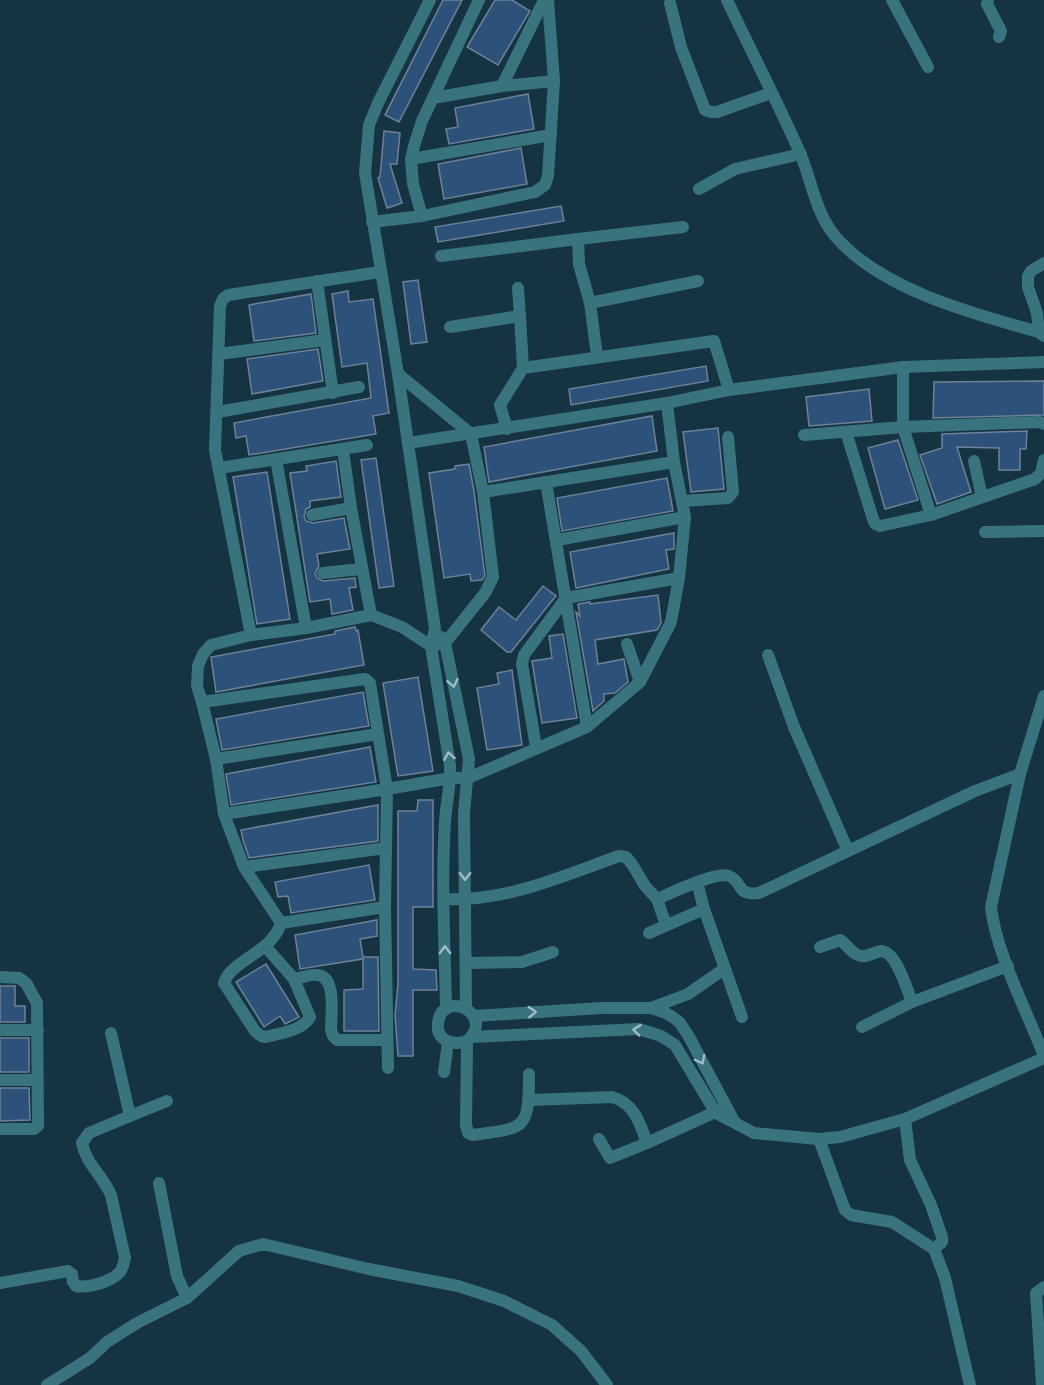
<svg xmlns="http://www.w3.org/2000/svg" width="1044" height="1385" font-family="'PT Sans',sans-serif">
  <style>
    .building { fill: #2d527a; stroke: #6d8199; stroke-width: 1.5 }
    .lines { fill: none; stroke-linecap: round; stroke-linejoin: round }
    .street { stroke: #39737e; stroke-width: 12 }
    .oneway { stroke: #a0bcc6 }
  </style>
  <rect width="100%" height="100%" fill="#153341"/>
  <!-- building -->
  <g class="building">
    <path d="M443,0H462L399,122L385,115Z"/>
    <path d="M495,0H512L530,11L498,65L467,47Z"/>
    <path d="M528,94L534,129L449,144L446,129L458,127L455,108Z"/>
    <path d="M384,131L400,133L397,164H390L402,203L387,208L378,178L380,177Z"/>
    <path d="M521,148L527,184L444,199L438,164Z"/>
    <path d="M561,206L564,221L438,242L435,227Z"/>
    <path d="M418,280L427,342L411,344L403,282Z"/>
    <path d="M348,291L349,302L373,299L389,413L373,416L376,434L249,455L246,436L236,438L234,423L371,398L367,363L342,367L332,294Z"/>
    <path d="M311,294L316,333L254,341L249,305Z"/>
    <path d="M318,349L323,381L252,394L247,359Z"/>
    <path d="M706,366L708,381L571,405L569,389Z"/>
    <path d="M1044,381V415L933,418L934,382Z"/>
    <path d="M869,389L872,421L809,426L806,397Z"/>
    <path d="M652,416L657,451L489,482L484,447Z"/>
    <path d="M718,428L724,489L691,492L683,432Z"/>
    <path d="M1027,431L1026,449H1020V470H999V448L957,447L971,492L937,504L920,455L942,448V434Z"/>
    <path d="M898,440L918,500L885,509L868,448Z"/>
    <path d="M376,458L394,586L379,588L361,460Z"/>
    <path d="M336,461L341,497L310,501V507L306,509L304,516L306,521L313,523L344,518L350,549L317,554L319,566L315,573L317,578L323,581L355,578L356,587L349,588L353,610L332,614L330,599L310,602L290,473L307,471L306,466Z"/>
    <path d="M469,464L474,491L485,576L482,580L471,581L470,574L444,578L429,473L455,469V466Z"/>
    <path d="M267,472L290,619L257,624L233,477Z"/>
    <path d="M667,478L673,511L562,531L557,498Z"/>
    <path d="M674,533V549L666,550L669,569L576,588L570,552Z"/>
    <path d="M543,586L556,596L511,652H507L481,630L499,607L516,620Z"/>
    <path d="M658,595L661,623L657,630L595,640L598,664L624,659L628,682L615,693L604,694V701L593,711L576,612L580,616L578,604L590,602V604Z"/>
    <path d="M355,627L356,631L358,630L364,665L216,692L211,657L335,634V631Z"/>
    <path d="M563,634L577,718L542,723L532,661L552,658L549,636Z"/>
    <path d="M512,670L522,745L487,750L477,688L499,684L497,673Z"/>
    <path d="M418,677L433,771L398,776L383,683Z"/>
    <path d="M363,692L369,726L222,750L216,719Z"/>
    <path d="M370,747L376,782L231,805L226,774Z"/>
    <path d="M418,800H433V907H413V969L436,970L437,990H413V1056H398L395,1015L398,984V811H417Z"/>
    <path d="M378,805V841L249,858L243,840L241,830Z"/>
    <path d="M369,865L375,900L291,913L288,896L278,897L275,882Z"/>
    <path d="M377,920V936L360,939L363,957H378L379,1031H344V990L363,989V959L300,969L295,935Z"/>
    <path d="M266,964L299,1017L285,1024L280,1016L264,1027L236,982Z"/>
    <path d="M0,986H15V1006H25V1022H0Z"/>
    <rect x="0" y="1038" width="29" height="34"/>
    <path d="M0,1088H29L30,1120L0,1121Z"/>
  </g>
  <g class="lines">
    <!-- street -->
    <g class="street">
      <path d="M430,0L378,103L369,125L365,173L398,374L435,629L431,646L450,766C451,785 446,803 445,822C441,884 445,947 446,1009"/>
      <path d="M727,0C751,51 777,101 800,153C812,181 815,212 835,236C881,290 974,314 1039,332L1044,336"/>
      <path d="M892,0L928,67"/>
      <path d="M988,0L987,4L1001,31L999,37"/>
      <path d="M670,3L681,47L705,110L711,112H717L771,93"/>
      <path d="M502,86L544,0"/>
      <path d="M433,98L502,86L554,81"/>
      <path d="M411,159L551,135"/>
      <path d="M699,189L735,169L801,154"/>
      <path d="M422,216L413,184L411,159L414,146L422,121L479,0"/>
      <path d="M372,222L422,216L535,192L545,185L548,176L554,81L548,0"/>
      <path d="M578,239L683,227"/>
      <path d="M441,256L578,239L579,264L590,303L597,356"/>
      <path d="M317,281L333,393"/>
      <path d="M518,288L520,316"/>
      <path d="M590,303L698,281"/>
      <path d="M450,327L520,316L523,368"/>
      <path d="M1039,332L1037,313L1028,287V276L1031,271L1044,263"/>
      <path d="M219,354L325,340"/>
      <path d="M903,367V427L931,515"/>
      <path d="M218,412L359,387"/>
      <path d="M507,429L500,405L523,368L714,341L729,390"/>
      <path d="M846,432L873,519L875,524L880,526L931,515L1035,479L1041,473L1044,460"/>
      <path d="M804,435L903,427L1040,422L1044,424"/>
      <path d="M408,443L667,403L729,390L903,367L1044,362"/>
      <path d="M343,450L351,508L371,615L402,627L431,646L445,643L485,593L493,577L483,492L471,434L398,374"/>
      <path d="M276,459L306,628"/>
      <path d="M974,461L982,497"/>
      <path d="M219,468L367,445"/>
      <path d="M546,482L587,727"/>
      <path d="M483,492L674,462"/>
      <path d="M683,501L728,498L733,492L728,437"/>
      <path d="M312,515L351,508"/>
      <path d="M985,532L1044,531"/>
      <path d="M557,540L685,517"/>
      <path d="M323,573L361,569"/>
      <path d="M251,635L215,450L220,306L223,299L228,295L380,272"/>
      <path d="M441,637L445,643L469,759L464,813L466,1008"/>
      <path d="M627,644L640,682"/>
      <path d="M768,655L794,727L848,851"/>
      <path d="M1044,696L1020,774L991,907C996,953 1027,1011 1044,1056"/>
      <path d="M202,702L365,679L370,683L387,789L385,907L388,1068"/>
      <path d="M536,747L522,664L524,655L566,598L679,578"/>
      <path d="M216,759L378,734"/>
      <path d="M224,814L387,789L451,778H468L587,727L640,682L671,622L679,578L685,517L674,462L667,403"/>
      <path d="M244,867L386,848"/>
      <path d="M697,882L704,909L742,1017"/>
      <path d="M444,899C506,902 562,876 619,856L626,857L632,864L645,886L657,899L666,925"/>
      <path d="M657,899C671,893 716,871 729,876C744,882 735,896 759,893L975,791L1020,774"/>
      <path d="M281,923L385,907"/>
      <path d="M649,933L704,909"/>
      <path d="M265,946L294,979L310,1017C302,1031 280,1033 266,1037L261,1036L255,1031L224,983C231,960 272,953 281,923L244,867L224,814L216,759L202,702L197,686L198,666L203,654L211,645L251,635L306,628L371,615"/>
      <path d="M820,947L840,940C847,944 850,952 858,955C866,959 873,952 881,951C896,951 907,989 912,1002"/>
      <path d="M466,963L522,962L553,952"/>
      <path d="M0,977L19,978L26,983L37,1003L38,1126L34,1129H0"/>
      <path d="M294,979C301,978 310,974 317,975C337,976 331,1015 331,1030L333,1036L337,1040H387"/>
      <path d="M651,1008L688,994L724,969"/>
      <path d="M474,1016L602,1008H651L666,1013L674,1018L680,1023L688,1035L734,1121"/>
      <path d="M862,1027L912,1002L1008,966"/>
      <path d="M0,1030H38"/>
      <path d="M472,1037L639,1029L661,1036L675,1045L716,1113L754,1133L797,1137L819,1139L840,1137L905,1119L1044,1058"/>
      <path d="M467,1041C453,1046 436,1041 438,1023C442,988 497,1014 467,1041L466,1125L468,1133L472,1135C526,1128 529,1130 529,1074"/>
      <path d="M444,1072L448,1042"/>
      <path d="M0,1080H37"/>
      <path d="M529,1100L612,1097C634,1103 640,1123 647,1143L722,1109"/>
      <path d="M130,1116L167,1101"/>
      <path d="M905,1119L910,1160L931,1205L942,1237V1242L934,1249"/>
      <path d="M599,1139L610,1158L647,1143"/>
      <path d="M819,1139L845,1210L851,1215L892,1222L934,1249L945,1278L970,1385"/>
      <path d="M159,1183L177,1276L187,1298"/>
      <path d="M0,1283L68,1271L72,1274L73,1282L76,1286C89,1288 111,1282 120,1272C123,1268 124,1263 125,1258L111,1195C103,1176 86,1164 82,1143L89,1133L130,1116L111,1033"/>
      <path d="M47,1385L90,1358L107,1342L137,1323L187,1298L239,1251L263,1244L369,1269L458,1286L504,1301L552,1325L581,1351L607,1385"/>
      <path d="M1042,1385L1036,1293L1044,1287"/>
    </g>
  </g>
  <!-- one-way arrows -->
  <defs><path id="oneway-chevron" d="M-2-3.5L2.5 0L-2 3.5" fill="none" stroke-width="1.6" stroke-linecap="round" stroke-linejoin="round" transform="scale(1.5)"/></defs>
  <g class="oneway">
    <use href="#oneway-chevron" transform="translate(453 683) rotate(78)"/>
    <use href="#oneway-chevron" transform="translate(449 756) rotate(-99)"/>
    <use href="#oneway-chevron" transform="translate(465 876) rotate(90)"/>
    <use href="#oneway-chevron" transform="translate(445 950) rotate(-91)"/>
    <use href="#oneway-chevron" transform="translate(532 1012) rotate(-3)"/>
    <use href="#oneway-chevron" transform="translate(637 1030) rotate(-173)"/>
    <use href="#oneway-chevron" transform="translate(701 1060) rotate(62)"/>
  </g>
</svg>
